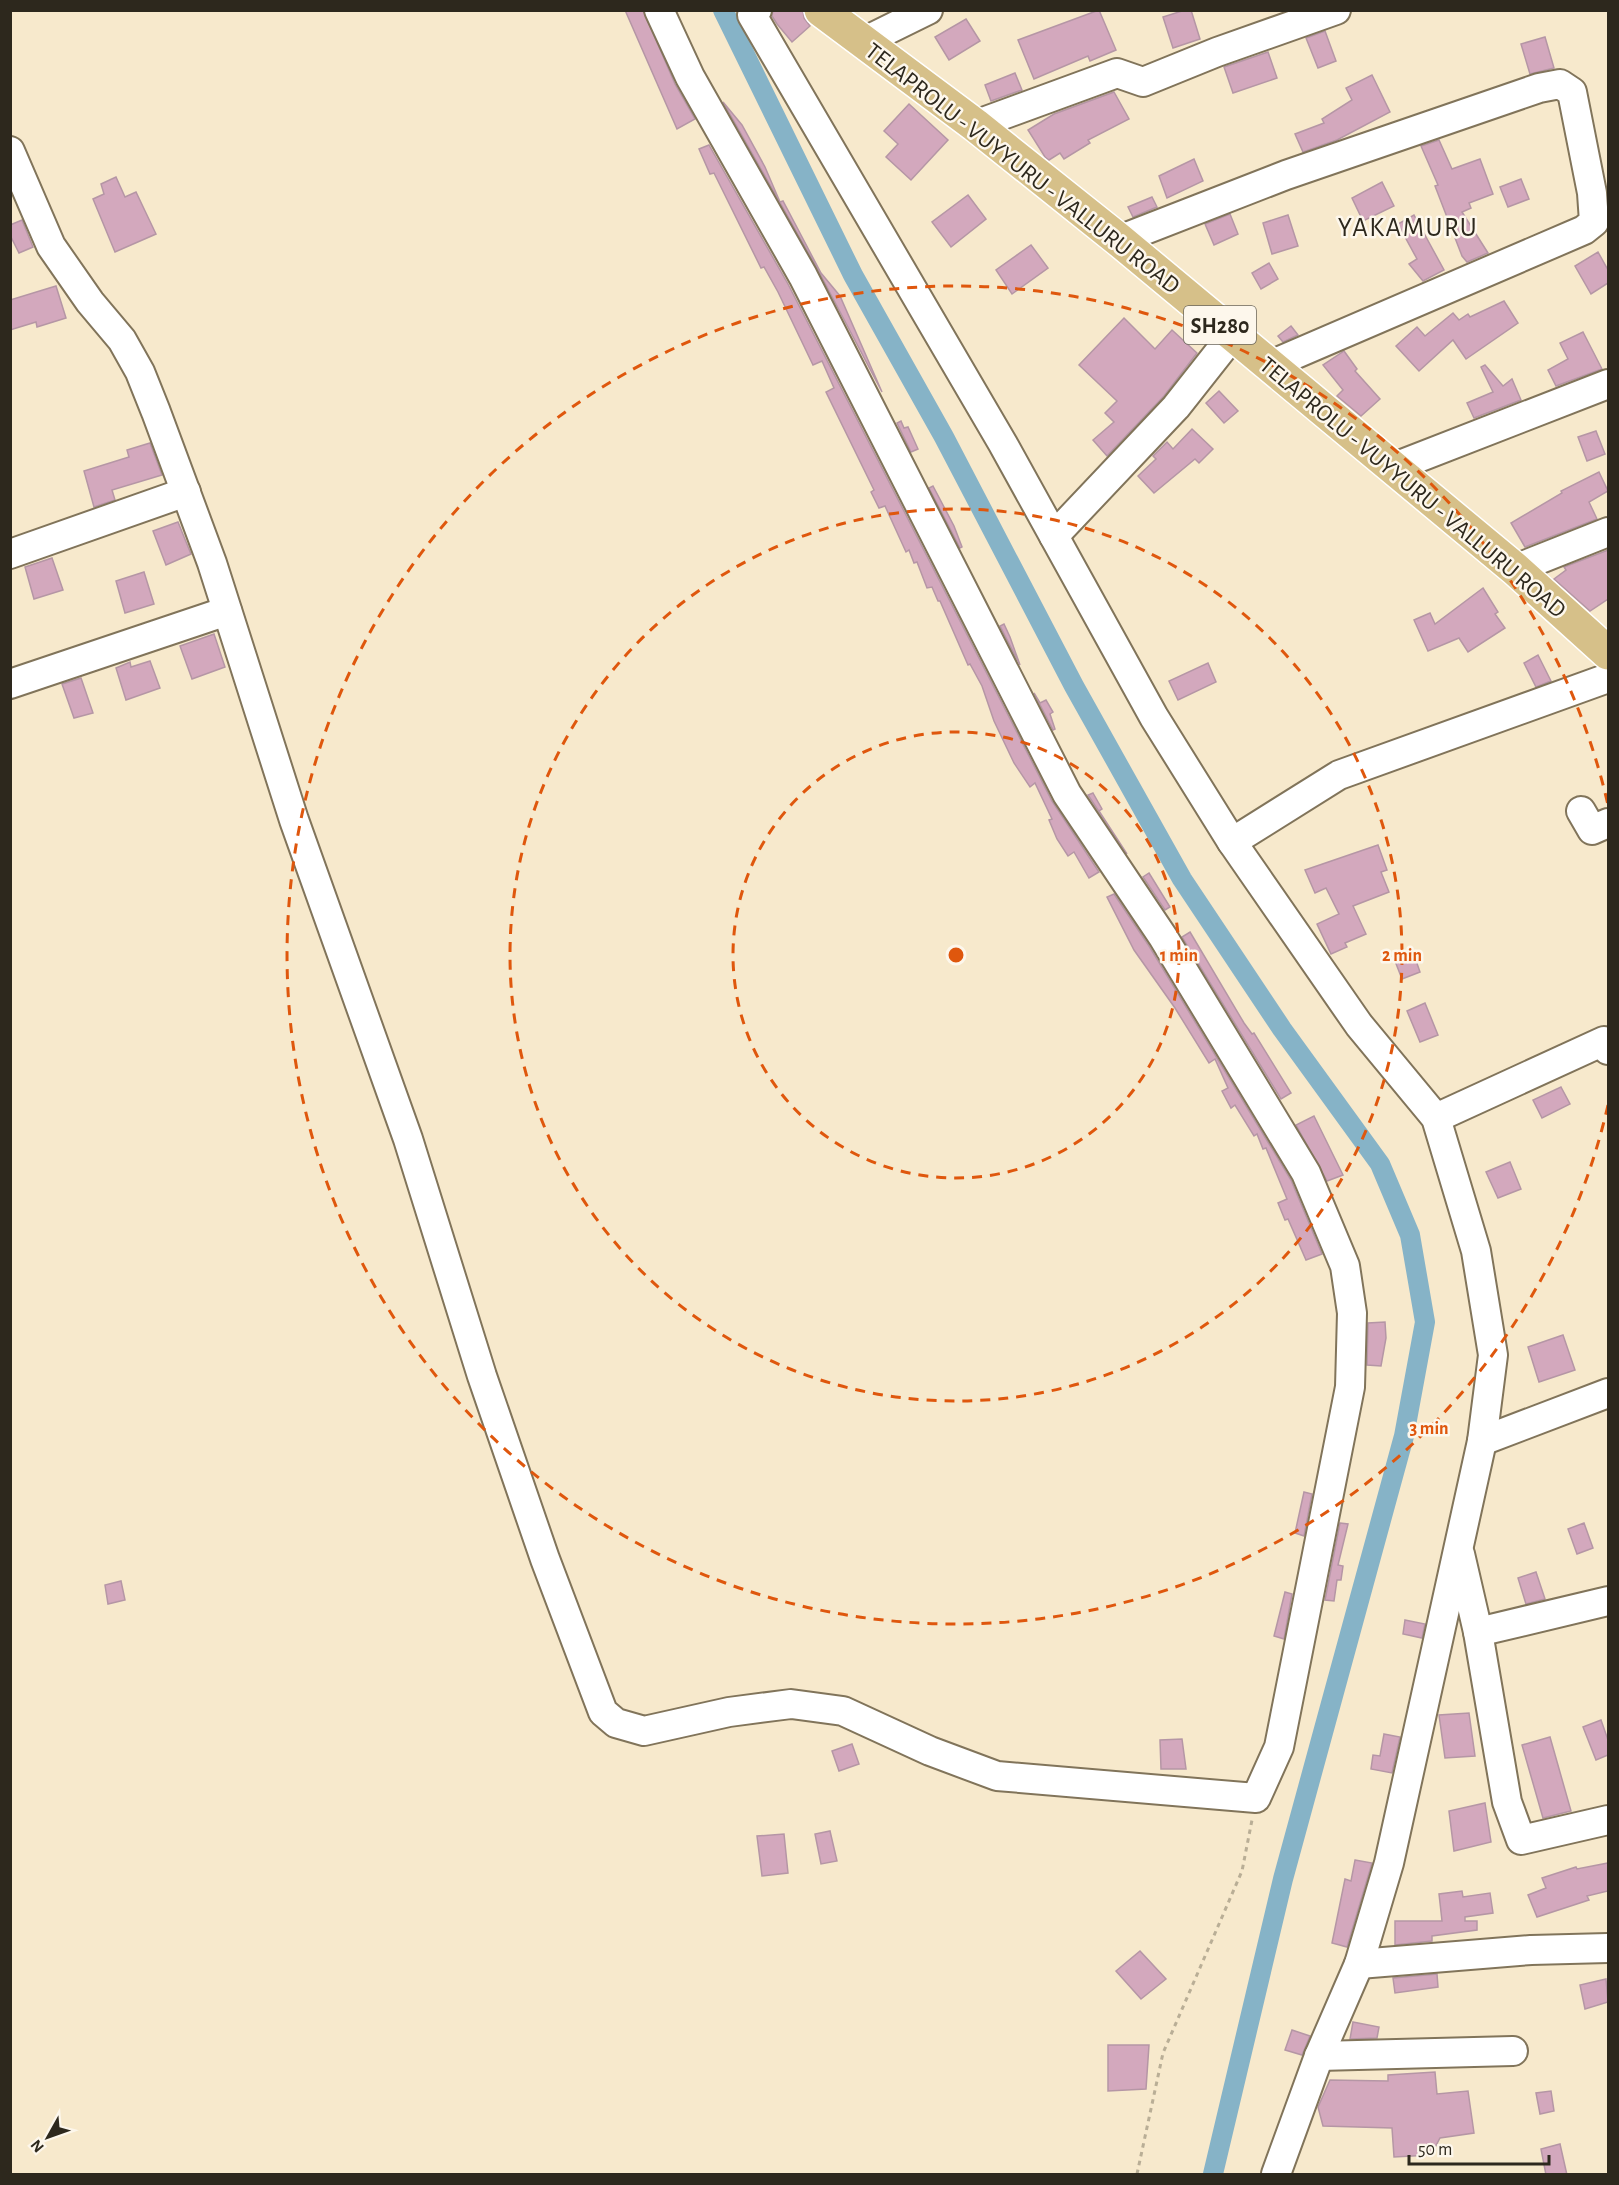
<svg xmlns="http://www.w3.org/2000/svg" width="1619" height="2185" font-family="'Alegreya Sans',sans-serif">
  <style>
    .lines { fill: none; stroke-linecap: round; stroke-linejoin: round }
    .canal { stroke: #86b3c7; stroke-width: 20 }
    .building { fill: #d3a8bd; stroke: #b596a5; stroke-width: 1.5 }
    .minor-casing { stroke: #81745a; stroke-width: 32 }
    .major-casing { stroke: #fff; stroke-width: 36 }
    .path { stroke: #b9ae96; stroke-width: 3; stroke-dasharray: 4.5 4.5; stroke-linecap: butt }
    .minor { stroke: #fff; stroke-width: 28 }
    .major { stroke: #d6c089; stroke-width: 33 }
    .ring { fill: none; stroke: #df570d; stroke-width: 3; stroke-dasharray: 10 8 }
    .labels { text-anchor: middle; stroke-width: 5; stroke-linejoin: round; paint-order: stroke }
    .shield { fill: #fdf7ec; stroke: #6b665b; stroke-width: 1.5 }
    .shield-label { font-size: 22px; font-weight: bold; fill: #2d281d }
    .street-label { font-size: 24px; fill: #2d281d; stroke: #fdf7ec }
    .quarter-label { font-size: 27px; letter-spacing: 1.5px; fill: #2d281d; stroke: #fdf7ec }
    .centre { fill: #df570d; stroke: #fdf7ec; stroke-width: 3 }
    .ring-label { font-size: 18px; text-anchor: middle; font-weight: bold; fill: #df570d; stroke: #fdf7ec; stroke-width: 5; stroke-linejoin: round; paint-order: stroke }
  </style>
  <rect width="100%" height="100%" fill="#f7e9cc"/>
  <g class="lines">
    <!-- canal -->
    <path class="canal" d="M723,10L853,275L944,437L1074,686L1182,879L1282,1029L1380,1164L1410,1235L1425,1322L1404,1436L1283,1879L1213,2174"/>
  </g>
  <!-- building -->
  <g class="building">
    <path d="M625,10H643L675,84L695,119L677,129Z"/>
    <path d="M773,10H803L804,18L810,26L792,42L777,24L772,16Z"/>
    <path d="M1099,10L1116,50L1090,61L1088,56L1034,79L1018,40Z"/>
    <path d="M1185,10H1191L1200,39L1173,48L1163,17Z"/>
    <path d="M966,19L980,41L949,60L935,37Z"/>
    <path d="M1325,31L1336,61L1318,68L1306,38Z"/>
    <path d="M1545,37L1554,68L1530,74L1521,44Z"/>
    <path d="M1268,52L1277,78L1233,93L1224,67Z"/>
    <path d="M1015,73L1022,90L991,101L985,85Z"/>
    <path d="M1372,75L1390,112L1337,140L1303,152L1295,134L1324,123L1322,119L1352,100L1346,88Z"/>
    <path d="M1114,92L1129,119L1088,140L1090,143L1064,159L1060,153L1049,160L1045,157L1028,130L1054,114Z"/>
    <path d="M723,102L742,125L765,167L780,202L783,201L821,273L840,296L882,392L817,268Z"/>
    <path d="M909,104L948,140L911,180L886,157L898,144L884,131Z"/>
    <path d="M1439,140L1452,169L1480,159L1493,194L1469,203L1471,208L1462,212L1488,253L1467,262L1462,256L1435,186L1438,185L1421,146Z"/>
    <path d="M709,145L788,284L1052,801L1099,872L1089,878L1074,852L1068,856L1057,839L1049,820L1052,819L1035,783L1030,787L1014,763L994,721L982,686L970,664L968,665L940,601H938L932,587L927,588L917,562L914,563L909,550L906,552L885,506L879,508L871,492L874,490L826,392L834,388L822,361L813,365L778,292L764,267L761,268L714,173L710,174L699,149Z"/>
    <path d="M1194,159L1203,181L1167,198L1159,176Z"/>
    <path d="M116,177L125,197L136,192L156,234L115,252L93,199L104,194L101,184Z"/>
    <path d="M1521,179L1529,199L1508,207L1500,187Z"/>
    <path d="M1382,182L1394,206L1363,221L1352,198Z"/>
    <path d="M968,195L986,219L951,247L932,222Z"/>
    <path d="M1152,197L1157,207L1133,217L1128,207Z"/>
    <path d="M1230,214L1238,234L1214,245L1205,224Z"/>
    <path d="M1288,215L1298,246L1272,254L1263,223Z"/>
    <path d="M1414,215L1444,270L1423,281L1409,264L1417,259L1398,224Z"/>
    <path d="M22,220L33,247L19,253L10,235V225Z"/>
    <path d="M1031,245L1048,268L1012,294L996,270Z"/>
    <path d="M1598,252L1608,270V283L1591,294L1575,266Z"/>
    <path d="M1269,263L1278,279L1261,289L1252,273Z"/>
    <path d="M56,286L66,318L37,327L36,322L10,330V300Z"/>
    <path d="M1504,301L1518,323L1466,359L1453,340L1419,371L1396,346L1417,327L1425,336L1453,313L1459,320L1468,314L1470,317Z"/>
    <path d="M1124,318L1155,349L1172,330L1197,353L1164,396L1107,456L1093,440L1114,422L1105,413L1117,401L1079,365Z"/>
    <path d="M1291,326L1298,335L1283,342L1278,336Z"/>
    <path d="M1583,332L1602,369L1556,386L1548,370L1568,359L1560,343Z"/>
    <path d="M1344,351L1357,369L1355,371L1380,399L1361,416L1337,396L1343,390L1323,365Z"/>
    <path d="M1485,365L1503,386L1512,379L1521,400L1474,418L1467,403L1493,392L1481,367Z"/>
    <path d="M1219,391L1238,411L1224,423L1206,403Z"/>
    <path d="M901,421L904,428L908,427L918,449L911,452L897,423Z"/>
    <path d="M1192,429L1213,449L1199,463L1195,459L1154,493L1138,476L1156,459L1153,456L1167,442L1173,449Z"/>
    <path d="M1596,431L1605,454L1587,461L1578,437Z"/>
    <path d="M150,443L162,475L112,490L115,500L94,507L84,471L129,457L127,450Z"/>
    <path d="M1599,472L1608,491L1589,502L1597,519L1525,547L1511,523L1562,493L1561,491Z"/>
    <path d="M933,486L954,526L962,547L960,548L929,488Z"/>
    <path d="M178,522L191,554L166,565L153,531Z"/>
    <path d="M1608,550V599L1590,611L1554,579L1566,570L1564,567Z"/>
    <path d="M52,558L63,590L34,599L25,567Z"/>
    <path d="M144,572L154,604L125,613L116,581Z"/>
    <path d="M1483,588L1498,612L1495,614L1505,628L1468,652L1459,638L1428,651L1414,620L1430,613L1435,624Z"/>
    <path d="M1004,624L1010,637L1020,665L1000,626Z"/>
    <path d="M214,634L225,667L192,679L180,646Z"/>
    <path d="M1538,655L1551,681L1536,687L1524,663Z"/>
    <path d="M150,661L160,688L126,700L116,668L130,662L131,667Z"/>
    <path d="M1208,663L1216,682L1178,700L1169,681Z"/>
    <path d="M81,678L93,713L74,718L62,684Z"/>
    <path d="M1034,693L1040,703L1046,700L1053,712L1050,714L1055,729L1053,730Z"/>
    <path d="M1093,793L1102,809L1099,811L1127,854L1088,795Z"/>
    <path d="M1378,845L1387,870L1381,872L1389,892L1353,906L1366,934L1345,943L1347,947L1331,954L1317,924L1339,914L1326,888L1315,893L1305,870Z"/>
    <path d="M1149,873L1170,907L1165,910L1143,877Z"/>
    <path d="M1114,894L1149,946L1291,1180L1322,1254L1306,1260L1288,1219L1285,1220L1278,1203L1287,1199L1266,1148L1263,1149L1257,1134L1254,1136L1235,1105L1231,1108L1222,1091L1228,1088L1215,1059L1209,1063L1175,1008L1134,950L1107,897Z"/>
    <path d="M1190,932L1244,1023L1252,1034L1254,1033L1291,1093L1281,1099L1182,937Z"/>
    <path d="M1412,949L1420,972L1402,979L1393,956Z"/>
    <path d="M1425,1003L1438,1035L1420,1042L1407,1011Z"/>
    <path d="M1561,1087L1570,1104L1542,1118L1533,1100Z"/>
    <path d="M1314,1116L1343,1175L1327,1181L1296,1125Z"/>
    <path d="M1510,1162L1521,1189L1498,1198L1486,1172Z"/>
    <path d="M1385,1322L1386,1338L1381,1366L1367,1365L1368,1323Z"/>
    <path d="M1563,1335L1575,1370L1539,1382L1528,1347Z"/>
    <path d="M1304,1492L1312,1494L1304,1536L1295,1533Z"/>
    <path d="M1340,1523L1348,1524L1338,1565L1343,1566L1341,1580H1337L1334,1601L1325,1600Z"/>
    <path d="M1584,1523L1593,1548L1577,1554L1568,1529Z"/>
    <path d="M1536,1572L1545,1599L1526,1604L1518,1578Z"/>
    <path d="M121,1581L125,1600L108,1604L105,1585Z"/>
    <path d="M1285,1592L1292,1594L1284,1639L1274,1636Z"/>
    <path d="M1405,1620L1425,1624L1422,1638L1403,1634Z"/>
    <path d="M1469,1713L1475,1756L1445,1758L1439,1715Z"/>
    <path d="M1601,1720L1608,1740V1755L1596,1760L1583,1727Z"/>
    <path d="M1384,1734L1400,1737L1392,1773L1371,1769L1373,1755L1380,1756Z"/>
    <path d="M1550,1737L1571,1811L1543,1818L1522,1745Z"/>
    <path d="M1182,1739L1186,1769H1161L1160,1740Z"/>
    <path d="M852,1744L859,1764L839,1771L832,1751Z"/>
    <path d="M1485,1803L1491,1842L1454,1851L1449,1811Z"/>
    <path d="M830,1831L837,1861L821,1864L815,1834Z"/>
    <path d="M784,1834L788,1873L762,1876L757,1836Z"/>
    <path d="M1355,1860L1372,1863L1347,1947L1332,1943L1345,1879L1351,1881Z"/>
    <path d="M1608,1863V1891L1587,1896L1589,1900L1537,1917L1528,1895L1546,1888L1542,1878L1576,1867L1577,1869Z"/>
    <path d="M1462,1891L1463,1897L1490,1893L1493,1913L1465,1917V1921H1477V1930L1432,1936V1941L1395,1945V1921H1442L1439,1894Z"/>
    <path d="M1140,1951L1166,1979L1141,1999L1116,1971Z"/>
    <path d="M1437,1974L1438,1987L1395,1993L1393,1978Z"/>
    <path d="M1606,1979L1608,2002L1585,2009L1580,1985Z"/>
    <path d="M1353,2022L1379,2027L1377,2038L1350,2039Z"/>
    <path d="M1292,2030L1310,2036L1302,2055L1285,2050Z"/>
    <path d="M1108,2045H1149L1146,2089L1108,2091Z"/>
    <path d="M1435,2072L1437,2094L1468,2091L1474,2133L1440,2138L1431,2155L1394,2157L1392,2128L1323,2126L1318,2107L1330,2080L1388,2081V2075Z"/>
    <path d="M1551,2091L1554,2111L1540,2114L1536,2093Z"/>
    <path d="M1560,2144L1567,2175H1546L1541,2149Z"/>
  </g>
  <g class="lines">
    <!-- minor casing -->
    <g class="minor-casing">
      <g id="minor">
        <path d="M757,10L752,15L1003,444L1154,717L1232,842L1359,1025L1436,1118L1476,1251L1493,1355L1482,1441L1389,1863L1359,1964L1319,2056L1276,2174"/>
        <path d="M863,42L928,10"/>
        <path d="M975,125L1117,73L1143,82L1217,52L1336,10"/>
        <path d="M10,151L51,246L90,302L122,340L140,372L156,412L212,563L294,820L408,1139L482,1376L545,1559L603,1712L616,1723L644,1731L729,1712L791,1704L843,1711L930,1751L997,1776L1256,1798L1279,1747L1350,1387L1352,1313L1345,1266L1306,1173L1163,937L1067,794L803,276L690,77L659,10"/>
        <path d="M1119,240L1286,175L1539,88L1560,84L1572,92L1592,193L1594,222L1584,230L1268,366"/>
        <path d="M1392,468L1608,384"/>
        <path d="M1054,536L1176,407L1232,336"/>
        <path d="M10,554L186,492"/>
        <path d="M1515,569L1608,532"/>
        <path d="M10,684L227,611"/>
        <path d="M1581,811L1592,830L1608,823"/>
        <path d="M1232,842L1339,775L1608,678"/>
        <path d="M1436,1118L1604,1041L1608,1050"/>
        <path d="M1482,1441L1608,1393"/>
        <path d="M1460,1554L1478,1632L1507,1802L1521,1840L1608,1820"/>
        <path d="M1478,1632L1608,1601"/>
        <path d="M1359,1964L1531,1950L1608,1948"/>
        <path d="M1319,2056L1513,2051"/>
      </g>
    </g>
    <!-- major casing -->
    <g class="major-casing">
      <path id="major" d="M821,10L975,125L1119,240L1515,569L1608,653"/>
    </g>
    <!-- path -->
    <path class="path" d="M1137,2174L1163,2053L1242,1871L1252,1820"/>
    <!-- minor -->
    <use href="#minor" class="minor"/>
    <!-- major -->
    <use href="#major" class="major"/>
  </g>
  <!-- distance rings -->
  <g class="ring">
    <circle cx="956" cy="955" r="223"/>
    <circle cx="956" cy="955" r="446"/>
    <path d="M1608 1105A669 669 0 1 1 1608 805"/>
  </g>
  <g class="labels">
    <!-- shield labels -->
    <rect class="shield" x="1184" y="306" width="72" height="38" rx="4.5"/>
    <g class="shield-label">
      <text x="1220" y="333">SH280</text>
    </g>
    <!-- street labels -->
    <g class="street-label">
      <text transform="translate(1023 168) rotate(38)" y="8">TELAPROLU - VUYYURU - VALLURU ROAD</text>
      <text transform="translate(1413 487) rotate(40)" y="8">TELAPROLU - VUYYURU - VALLURU ROAD</text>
    </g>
    <!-- quarter labels -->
    <g class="quarter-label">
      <text x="1408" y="236">YAKAMURU</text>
    </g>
  </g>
  <circle cx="956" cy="955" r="9" class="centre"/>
  <g class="ring-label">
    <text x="1179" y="961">1 min</text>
    <text x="1402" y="961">2 min</text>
    <text x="1429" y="1434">3 min</text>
  </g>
  <!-- border -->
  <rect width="1619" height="2185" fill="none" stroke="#2d281d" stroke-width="24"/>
  <!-- north arrow -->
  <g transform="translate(48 2137) rotate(230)" stroke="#fdf7ec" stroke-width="4.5" paint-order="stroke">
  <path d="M0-4.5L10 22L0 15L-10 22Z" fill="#2d281d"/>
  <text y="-9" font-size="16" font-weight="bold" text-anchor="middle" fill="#2d281d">N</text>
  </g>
  <!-- scale -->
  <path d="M1409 2155v9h140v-9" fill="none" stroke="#2d281d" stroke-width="3"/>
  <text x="1418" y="2155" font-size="18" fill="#2d281d" stroke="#fdf7ec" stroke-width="4.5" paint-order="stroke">50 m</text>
</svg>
